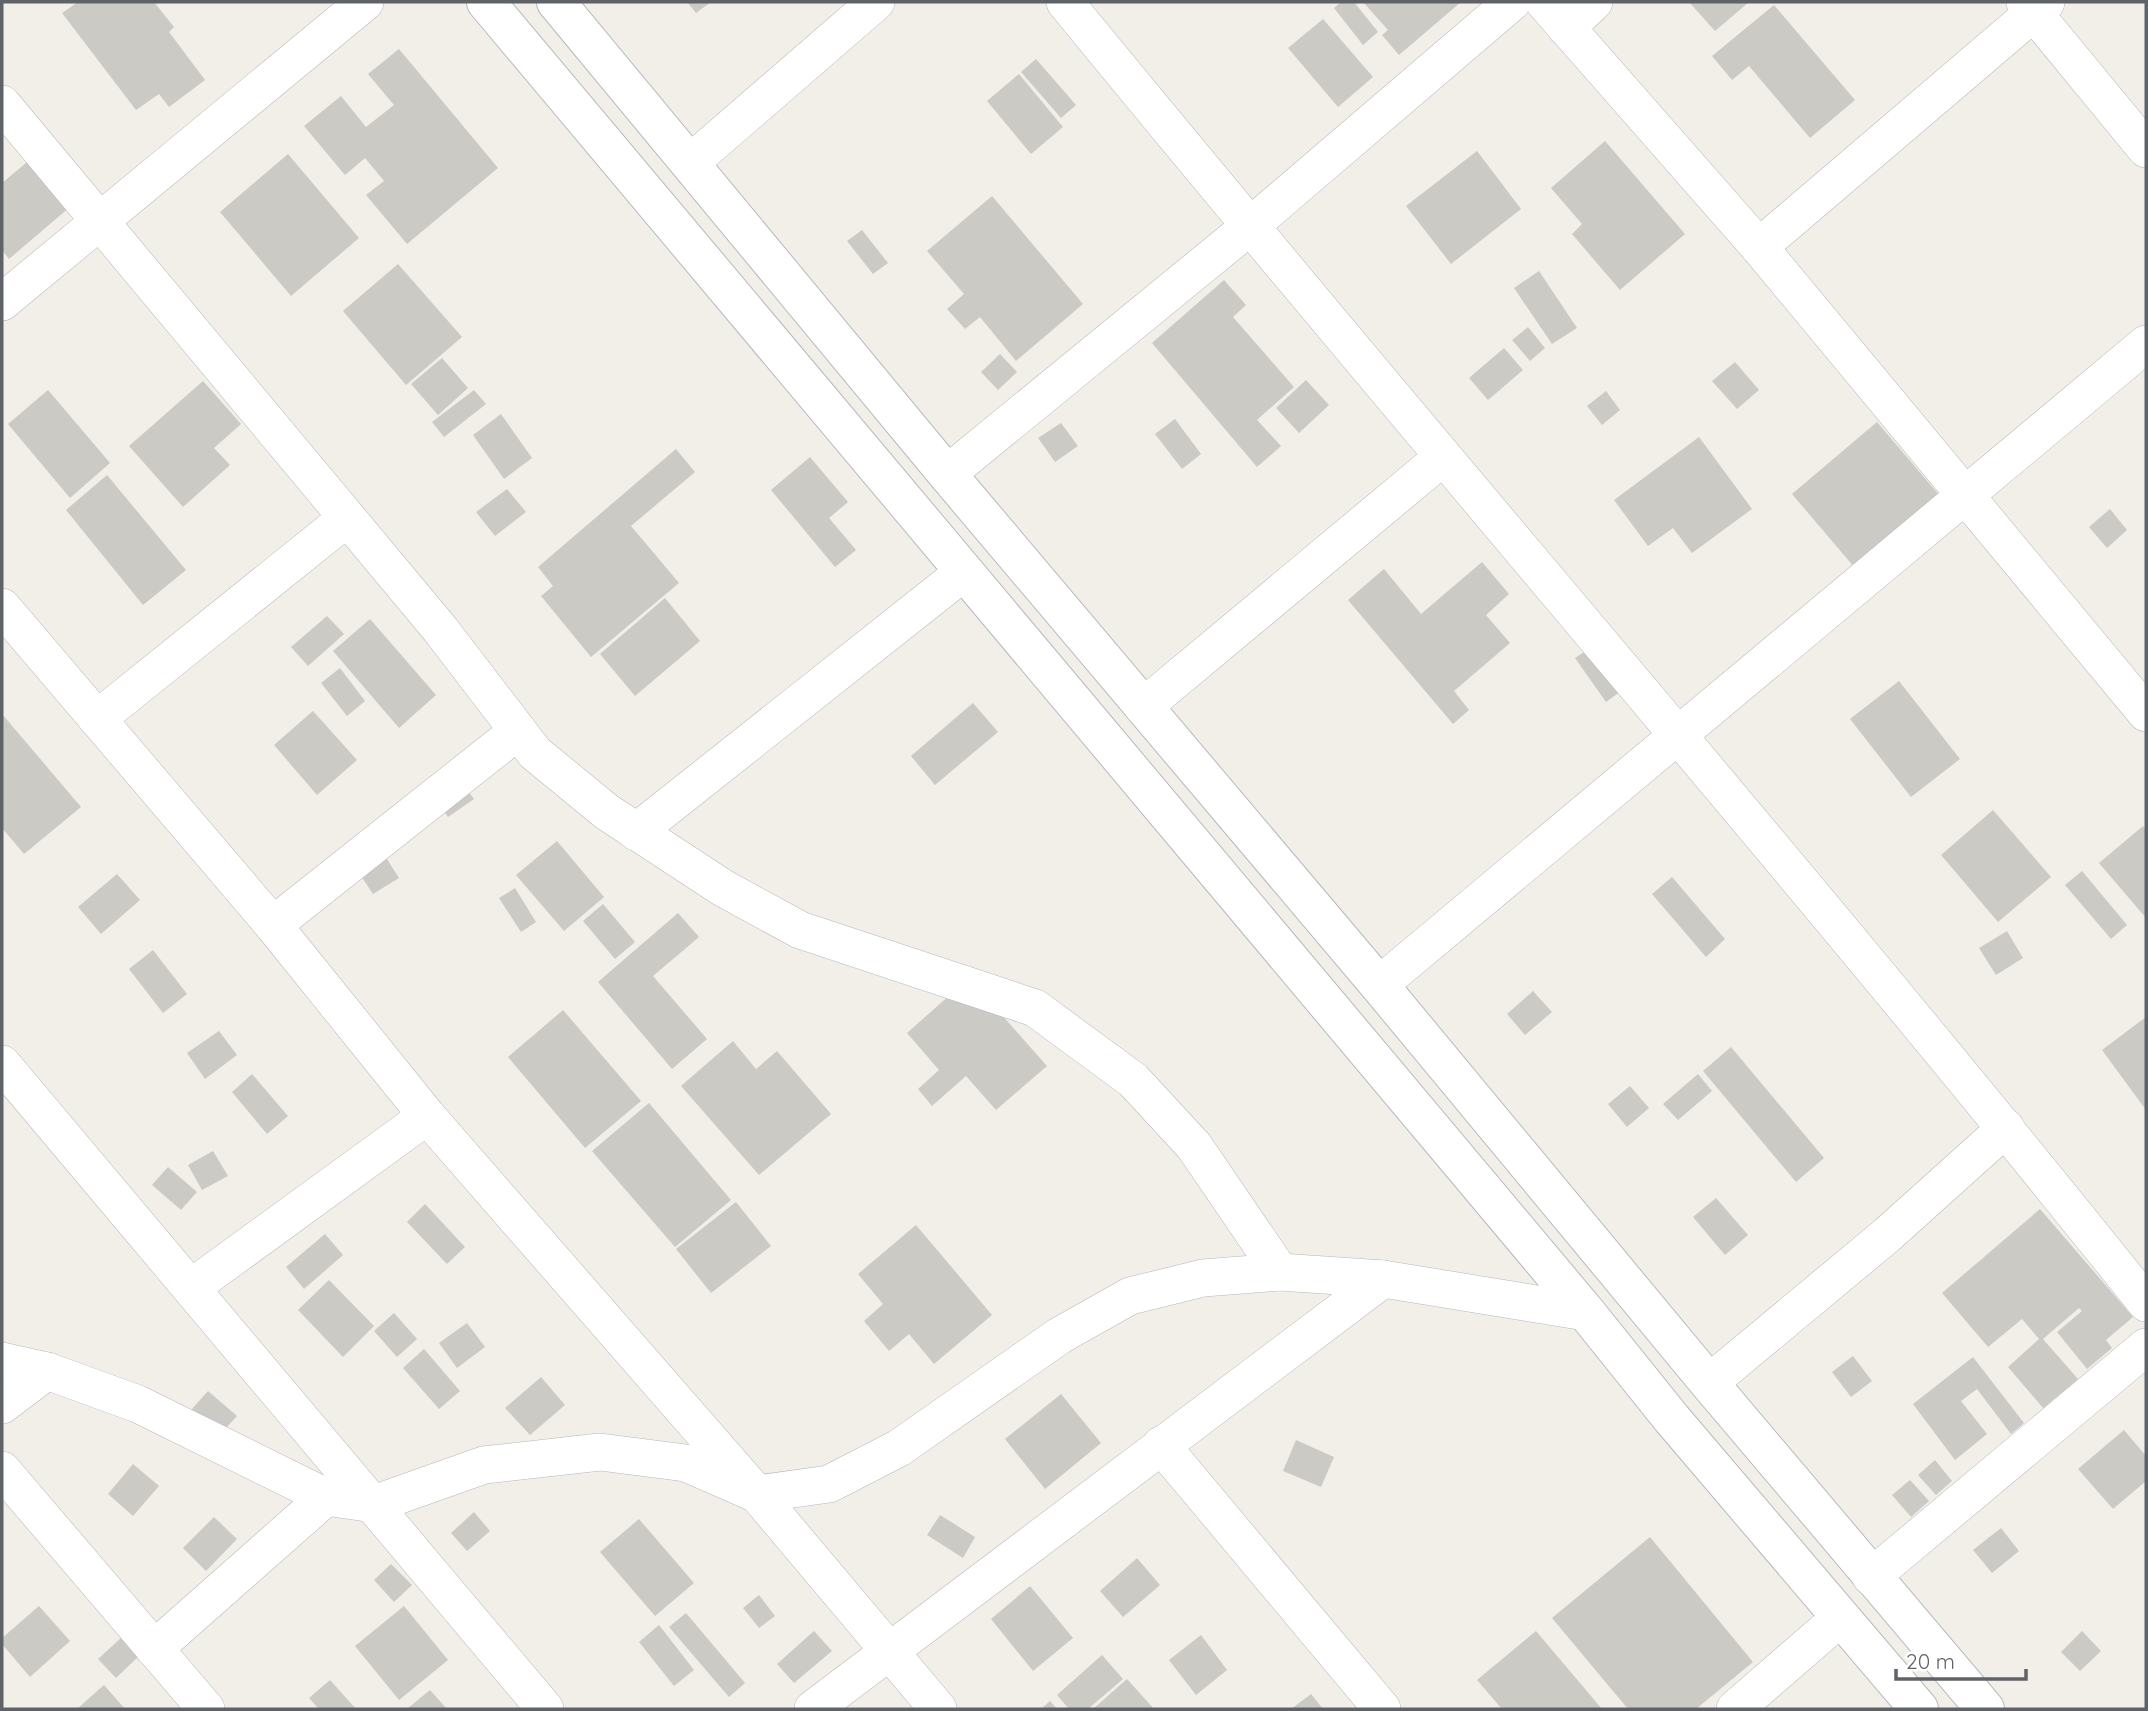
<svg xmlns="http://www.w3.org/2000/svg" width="2148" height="1711" font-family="Quicksand,sans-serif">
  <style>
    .building { fill: #cccac5 }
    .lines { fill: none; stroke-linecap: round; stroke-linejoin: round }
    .street-casing { stroke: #b5b8bc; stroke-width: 38 }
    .secondary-casing { stroke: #b6babf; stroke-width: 40 }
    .street { stroke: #fff; stroke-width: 37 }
    .secondary { stroke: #fff; stroke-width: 38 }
  </style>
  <rect width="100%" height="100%" fill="#f1efe8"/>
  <!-- building -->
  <g class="building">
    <path d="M78,2H154L174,27L169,32L205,80L169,107L159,94L136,110L62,13Z"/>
    <path d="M687,2H711L696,13Z"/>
    <path d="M1341,2H1354L1378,32L1363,45L1334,8Z"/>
    <path d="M1363,2H1461L1399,55L1382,35L1388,30Z"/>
    <path d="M1689,2H1749L1715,31Z"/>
    <path d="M1774,5L1855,100L1810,138L1749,66L1732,80L1712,56Z"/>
    <path d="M1323,19L1373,77L1338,107L1288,48Z"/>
    <path d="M399,49L498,168L407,244L366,195L384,181L365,158L345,175L304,126L341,96L366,127L394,105L368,74Z"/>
    <path d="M1036,59L1076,105L1061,118L1021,72Z"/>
    <path d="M1019,74L1063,127L1031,154L987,101Z"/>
    <path d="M1605,141L1685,234L1620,290L1572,234L1582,224L1551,188Z"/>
    <path d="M1477,151L1521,209L1451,264L1406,206Z"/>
    <path d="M38,153L78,200L9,259L2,250V183Z"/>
    <path d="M288,154L359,238L291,296L220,212Z"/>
    <path d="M992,196L1083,304L1016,361L980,317L965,329L947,309L964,294L927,251Z"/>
    <path d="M862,230L888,263L873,274L847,241Z"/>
    <path d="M398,264L462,337L406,385L343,311Z"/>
    <path d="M1539,271L1577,328L1552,344L1514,288Z"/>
    <path d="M1224,280L1246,305L1233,317L1294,387L1257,420L1281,446L1257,467L1152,343Z"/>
    <path d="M1528,327L1545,348L1530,361L1512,340Z"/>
    <path d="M1504,348L1523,370L1488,400L1469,378Z"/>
    <path d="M1000,354L1017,372L998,390L981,372Z"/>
    <path d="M442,358L468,388L438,415L411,384Z"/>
    <path d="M1735,362L1759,390L1737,409L1712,381Z"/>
    <path d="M1306,380L1329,405L1299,433L1276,408Z"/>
    <path d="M203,381L241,424L214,448L230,465L183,507L129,446Z"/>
    <path d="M48,390L110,463L70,498L8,424Z"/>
    <path d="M474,390L486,404L444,437L432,422Z"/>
    <path d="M1606,391L1620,410L1602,425L1587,406Z"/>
    <path d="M501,414L532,458L504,479L473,435Z"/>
    <path d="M1175,419L1201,454L1182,469L1155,434Z"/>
    <path d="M1877,422L1957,516L1872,588L1792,494Z"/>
    <path d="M1061,423L1078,446L1055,462L1038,438Z"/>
    <path d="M1699,437L1752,509L1692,553L1673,528L1648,546L1614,500Z"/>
    <path d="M676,449L695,472L631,526L679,583L591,657L541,596L553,586L538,567Z"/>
    <path d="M810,457L848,502L829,518L856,550L835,567L771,490Z"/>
    <path d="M107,475L186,570L143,605L66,510Z"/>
    <path d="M507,489L526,512L495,536L476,512Z"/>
    <path d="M2110,509L2127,530L2107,548L2089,527Z"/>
    <path d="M1482,562L1509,594L1486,615L1510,643L1454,691L1469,710L1453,724L1348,600L1384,569L1421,614Z"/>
    <path d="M665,598L700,641L635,696L600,654Z"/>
    <path d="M327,616L344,634L308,666L291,647Z"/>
    <path d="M370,619L436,695L399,728L333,651Z"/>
    <path d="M1595,645L1625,688L1606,702L1575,658Z"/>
    <path d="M340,668L365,701L347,716L321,683Z"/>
    <path d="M1899,681L1960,759L1911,797L1850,719Z"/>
    <path d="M973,703L998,732L935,785L911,756Z"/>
    <path d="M313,711L357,760L317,795L274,745Z"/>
    <path d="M2,714L81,807L24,854L2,828Z"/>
    <path d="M464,786L474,799L448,817L439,803Z"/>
    <path d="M1993,810L2051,877L1998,922L1941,855Z"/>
    <path d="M2143,826L2146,830V918L2099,863Z"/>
    <path d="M557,841L604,897L564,931L516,875Z"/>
    <path d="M385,856L399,878L373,894L359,873Z"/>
    <path d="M2082,871L2127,925L2111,939L2065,885Z"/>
    <path d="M117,874L140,900L101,934L78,907Z"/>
    <path d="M1672,877L1725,939L1706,957L1652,894Z"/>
    <path d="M515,888L536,922L521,932L499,898Z"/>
    <path d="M603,904L635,942L615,959L583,921Z"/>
    <path d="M678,913L699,937L653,976L707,1039L672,1069L598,982Z"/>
    <path d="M2007,931L2023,958L1996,975L1979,948Z"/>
    <path d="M153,950L187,994L163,1013L129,969Z"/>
    <path d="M969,978L1047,1066L996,1110L966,1076L932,1106L918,1089L939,1070L907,1033Z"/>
    <path d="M1533,991L1552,1012L1525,1035L1507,1014Z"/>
    <path d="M563,1010L641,1101L585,1148L508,1057Z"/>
    <path d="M2146,1017V1110L2102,1050Z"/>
    <path d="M219,1031L237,1055L205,1079L187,1053Z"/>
    <path d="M733,1041L756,1069L777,1051L831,1114L759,1175L681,1086Z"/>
    <path d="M1731,1047L1824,1158L1796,1182L1703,1071Z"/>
    <path d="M252,1074L288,1116L267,1134L232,1092Z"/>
    <path d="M1698,1074L1712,1091L1678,1120L1663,1104Z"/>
    <path d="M1630,1086L1649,1108L1627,1127L1608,1104Z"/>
    <path d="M649,1103L731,1200L675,1247L592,1151Z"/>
    <path d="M213,1151L228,1176L202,1190L188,1165Z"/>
    <path d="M168,1167L197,1192L181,1210L152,1185Z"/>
    <path d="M1716,1198L1748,1235L1725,1255L1693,1217Z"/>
    <path d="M736,1202L771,1246L711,1293L676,1249Z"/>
    <path d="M425,1204L465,1247L447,1264L407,1222Z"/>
    <path d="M2040,1209L2133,1317L2106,1340L2112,1348L2087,1369L2057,1332L2082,1311L2079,1308L2043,1339L2078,1379L2043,1408L2008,1367L2039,1339L2022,1319L1988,1347L1942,1293Z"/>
    <path d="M916,1225L992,1315L934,1364L909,1334L889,1351L864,1321L883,1304L858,1274Z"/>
    <path d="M325,1234L343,1255L304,1289L286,1267Z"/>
    <path d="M329,1280L374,1326L343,1357L298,1310Z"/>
    <path d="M394,1313L417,1339L397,1357L374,1331Z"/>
    <path d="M467,1323L485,1347L457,1368L439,1343Z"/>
    <path d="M424,1349L460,1391L439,1409L403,1368Z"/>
    <path d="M1853,1356L1872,1381L1851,1397L1832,1372Z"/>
    <path d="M1973,1357L2024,1423L2011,1434L1977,1389L1961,1401L1987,1434L1955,1460L1913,1404Z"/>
    <path d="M541,1377L565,1405L530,1435L505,1408Z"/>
    <path d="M208,1391L237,1416L204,1452L176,1427Z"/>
    <path d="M1061,1394L1101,1443L1045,1489L1005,1439Z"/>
    <path d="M2124,1430L2146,1456V1481L2113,1509L2078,1469Z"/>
    <path d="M1296,1440L1334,1457L1321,1487L1283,1471Z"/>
    <path d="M1935,1460L1952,1481L1936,1495L1918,1475Z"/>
    <path d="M133,1464L159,1486L133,1516L108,1494Z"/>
    <path d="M1910,1480L1929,1501L1911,1517L1892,1495Z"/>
    <path d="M474,1512L490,1531L467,1551L451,1533Z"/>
    <path d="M940,1515L975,1537L963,1558L927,1535Z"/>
    <path d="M214,1517L237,1539L206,1571L183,1548Z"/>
    <path d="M639,1519L694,1583L655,1616L600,1552Z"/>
    <path d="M2001,1528L2019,1551L1992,1573L1973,1550Z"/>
    <path d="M1650,1537L1753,1662L1696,1709H1628L1552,1618Z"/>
    <path d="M1137,1558L1160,1585L1123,1617L1100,1591Z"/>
    <path d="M391,1564L412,1585L394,1602L374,1580Z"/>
    <path d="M1030,1586L1073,1638L1033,1671L991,1619Z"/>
    <path d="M759,1595L775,1616L759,1628L743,1608Z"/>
    <path d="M39,1606L70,1641L30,1677L2,1644V1638Z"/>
    <path d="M404,1606L448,1660L399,1700L355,1646Z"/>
    <path d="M686,1613L745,1683L729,1697L669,1627Z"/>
    <path d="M659,1625L694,1670L674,1686L639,1642Z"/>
    <path d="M814,1631L832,1651L794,1683L777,1664Z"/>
    <path d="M1536,1631L1602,1709H1502L1477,1680Z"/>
    <path d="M2082,1631L2101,1651L2080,1671L2061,1652Z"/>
    <path d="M1201,1635L1227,1670L1196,1695L1169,1660Z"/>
    <path d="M122,1637L139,1656L116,1678L98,1659Z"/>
    <path d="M1102,1655L1123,1679L1088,1709H1069L1057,1695Z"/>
    <path d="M1127,1679L1154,1709H1093Z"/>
    <path d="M330,1680L356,1709H319L309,1698Z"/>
    <path d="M104,1685L125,1709H77Z"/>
    <path d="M430,1690L447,1709H407Z"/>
    <path d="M1311,1694L1323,1709H1291Z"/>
    <path d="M1050,1701L1057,1709H1041Z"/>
  </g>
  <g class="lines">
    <!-- street casing -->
    <g class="street-casing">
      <g id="street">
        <path d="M1065,2C1422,439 1794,863 2146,1303"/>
        <path d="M1544,2L1759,247L2146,713"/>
        <path d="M2025,2L2146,149"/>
        <path d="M1566,28L1594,2"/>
        <path d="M2,104L440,629L535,753L607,812L723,888L800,930L1035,1008L1133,1080L1194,1146L1280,1272"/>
        <path d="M690,163L876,2"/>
        <path d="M1759,247L2046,2"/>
        <path d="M2,302L365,2"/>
        <path d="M947,474L1249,227L1512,2"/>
        <path d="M2,607L273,925L427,1116L757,1494L938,1709"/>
        <path d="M1143,707L1443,457"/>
        <path d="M97,719L347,518"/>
        <path d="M636,832L964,572"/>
        <path d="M273,925L518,731"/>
        <path d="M1379,985L2146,344"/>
        <path d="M2,1064L545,1709"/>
        <path d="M192,1287L427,1116"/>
        <path d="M2,1361L47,1371L138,1404L326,1497L374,1504L484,1465L600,1452L686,1463L757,1494L829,1484L899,1448L1059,1336L1130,1296L1203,1278L1280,1272L1383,1279L1586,1312"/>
        <path d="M1709,1383L1887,1235L2006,1128"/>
        <path d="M2,1405L47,1371"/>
        <path d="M1161,1445L1382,1709"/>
        <path d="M2,1470L206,1709"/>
        <path d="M1871,1577L2146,1347"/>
        <path d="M154,1649L326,1497"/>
        <path d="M813,1709L1383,1279"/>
        <path d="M1735,1709L1840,1618"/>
      </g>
    </g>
    <!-- secondary casing -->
    <g class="secondary-casing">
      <g id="secondary">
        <path d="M486,2L1586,1312L1672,1419L1919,1709"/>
        <path d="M556,2L947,474L1379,985L1709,1383L1985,1709"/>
      </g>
    </g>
    <!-- street -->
    <use href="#street" class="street"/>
    <!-- secondary -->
    <use href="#secondary" class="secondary"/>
  </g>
  <!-- border -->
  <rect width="2148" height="1711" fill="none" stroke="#5f6368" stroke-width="7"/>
  <!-- scale -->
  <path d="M1896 1669v10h130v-10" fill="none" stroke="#5f6368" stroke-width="3.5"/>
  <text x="1906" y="1669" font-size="21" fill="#5f6368" stroke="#ffffff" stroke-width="5" paint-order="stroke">20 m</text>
</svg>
